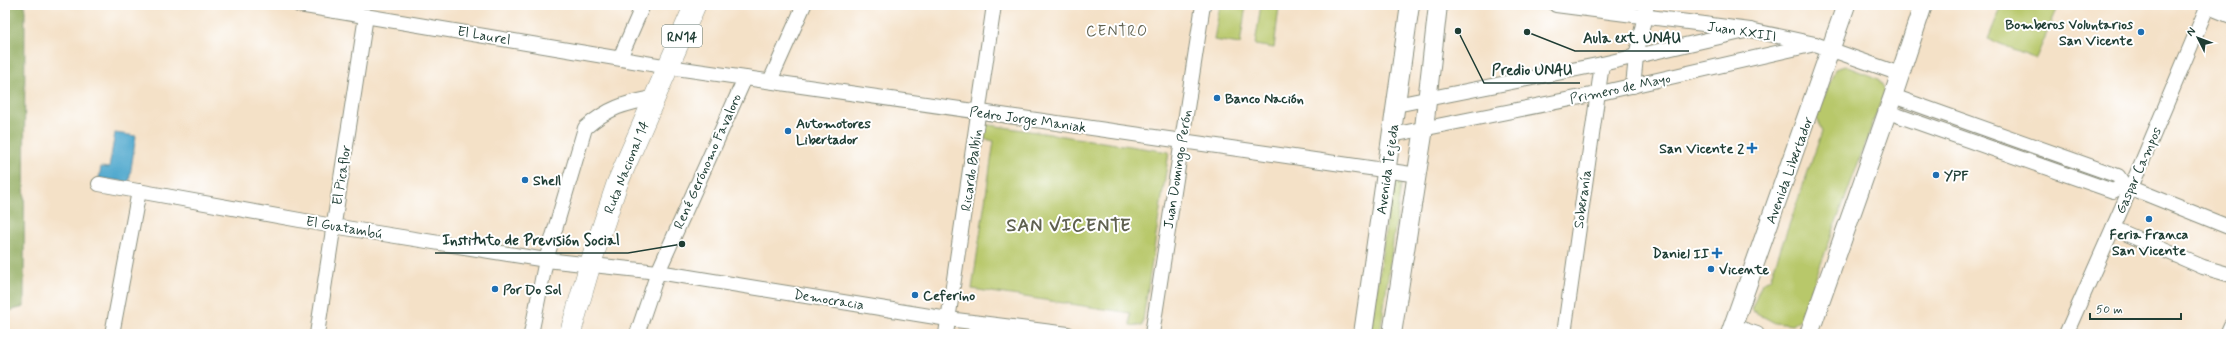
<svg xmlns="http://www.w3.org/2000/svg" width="2236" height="339" font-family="Mynerve,sans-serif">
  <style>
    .green { fill: #b8c86b; stroke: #6c8250 }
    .forest { fill: #92ac5f; stroke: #58744a }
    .water { fill: #50a8cd; stroke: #387280 }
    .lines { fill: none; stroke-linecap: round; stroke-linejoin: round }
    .minor-casing { stroke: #8a8f7e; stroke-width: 16 }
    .major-casing { stroke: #8a8f7e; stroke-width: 20 }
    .highway-casing { stroke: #8a8f7e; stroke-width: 22 }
    .minor { stroke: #fff; stroke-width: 14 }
    .major { stroke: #fff; stroke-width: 18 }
    .highway { stroke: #fff; stroke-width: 21 }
    .poi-dot { fill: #1f6fb2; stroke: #fff; stroke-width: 1.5 }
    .labels { text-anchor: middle; stroke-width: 4; stroke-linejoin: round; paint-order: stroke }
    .shield { fill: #fff; stroke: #627771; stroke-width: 1 }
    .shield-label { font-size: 13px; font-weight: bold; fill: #1f3d34 }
    .poi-label { font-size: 14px; font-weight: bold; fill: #1f3d34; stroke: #fff; text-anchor: start }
    .street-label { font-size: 14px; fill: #1f3d34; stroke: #fff }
    .neighbourhood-label { font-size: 15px; letter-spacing: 1px; fill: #5f6150; stroke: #fff }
    .district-label { font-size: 18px; font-weight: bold; letter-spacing: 1px; fill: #5f6150; stroke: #fff }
    .leader { fill: none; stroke: #1f3d34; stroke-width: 1.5 }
    .callout-dot { fill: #1f3d34; stroke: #fff; stroke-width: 1.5 }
    .callout-label { font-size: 15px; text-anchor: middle; font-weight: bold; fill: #1f3d34; stroke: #fff; stroke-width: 4; stroke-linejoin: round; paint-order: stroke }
  </style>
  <rect width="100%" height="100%" fill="#fff"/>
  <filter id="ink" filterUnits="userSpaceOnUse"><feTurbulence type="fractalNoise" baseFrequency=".025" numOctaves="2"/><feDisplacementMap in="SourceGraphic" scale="8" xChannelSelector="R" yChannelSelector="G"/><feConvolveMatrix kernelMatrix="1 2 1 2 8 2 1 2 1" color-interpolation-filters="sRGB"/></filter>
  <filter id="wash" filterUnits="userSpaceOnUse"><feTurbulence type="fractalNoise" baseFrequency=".012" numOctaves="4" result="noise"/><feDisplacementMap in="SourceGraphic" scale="16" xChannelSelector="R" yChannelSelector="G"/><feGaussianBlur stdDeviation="0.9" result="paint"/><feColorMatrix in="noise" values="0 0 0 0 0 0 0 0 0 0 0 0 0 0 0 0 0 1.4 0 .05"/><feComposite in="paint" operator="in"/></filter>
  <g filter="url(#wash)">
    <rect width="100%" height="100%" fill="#f4e1c7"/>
    <!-- green -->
    <g class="green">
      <path d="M1220,5H1246L1240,44L1214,40Z"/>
      <path d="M1261,5L1279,7L1274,48L1255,45Z"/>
      <path d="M2002,5H2059L2036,58L1988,39Z"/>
      <path d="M1845,66L1879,79L1885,90L1801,318L1793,325L1775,323L1751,310L1762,283L1770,279L1822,132L1816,118L1835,69Z"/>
      <path d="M983,124L1169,152L1142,326L1130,325V313L972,289L994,141L981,138Z"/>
      <path d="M1396,175L1402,179L1380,334H1370L1393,179Z"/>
    </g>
    <!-- forest -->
    <path class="forest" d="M5,5H25L24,307L5,312Z"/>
    <!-- water -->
    <path class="water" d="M115,133L136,136L129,182L99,178L101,167L109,168Z"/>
  </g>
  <g filter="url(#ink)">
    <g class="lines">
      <!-- minor casing -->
      <g class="minor-casing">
        <g id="minor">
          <path d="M299,5L669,67L1418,175"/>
          <path d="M1556,5L1750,30L1815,44L1900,74"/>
          <path d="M620,58L643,5"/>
          <path d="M770,81L804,5"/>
          <path d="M1633,86L1636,57L1647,5"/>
          <path d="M1893,96L2118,176L2124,185L2231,228"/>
          <path d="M1396,105L1602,64L1750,30"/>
          <path d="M1888,112L2113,191L2124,185"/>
          <path d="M1392,135L1596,94L1815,44"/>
          <path d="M99,184L333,226L546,260L658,272L948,319L1068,334"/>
          <path d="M2113,228L2203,267L2231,275"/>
          <path d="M1733,326L1757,334"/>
          <path d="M112,334L139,191"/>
          <path d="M317,334L366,16"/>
          <path d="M531,334L546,260L585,128C608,108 625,103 654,98"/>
          <path d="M637,334L658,272L745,78"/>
          <path d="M946,334L994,5"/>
          <path d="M1152,334L1203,5"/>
          <path d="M1564,334L1602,64"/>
          <path d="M2066,334L2139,169L2208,5"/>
          <path d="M2227,334L2231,325"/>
        </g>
      </g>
      <!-- major casing -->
      <g class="major-casing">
        <g id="major">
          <path d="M2209,5L2231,14"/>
          <path d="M1363,334L1410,5"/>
          <path d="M1392,334L1424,128L1438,5"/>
          <path d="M1730,334L1846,5"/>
          <path d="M1809,334L1893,96L1923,5"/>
        </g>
      </g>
      <!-- highway casing -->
      <g class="highway-casing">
        <path id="highway" d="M570,334L590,265L617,184L695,5"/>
      </g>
      <!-- minor -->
      <use href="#minor" class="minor"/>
      <!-- major -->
      <use href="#major" class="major"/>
      <!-- highway -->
      <use href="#highway" class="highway"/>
    </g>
  </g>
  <!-- markers -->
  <g class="poi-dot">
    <circle cx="2141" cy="32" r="4"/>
    <circle cx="1217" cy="98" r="4"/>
    <circle cx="788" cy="131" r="4"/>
    <path d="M1750 142h4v4h4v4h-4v4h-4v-4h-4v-4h4z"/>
    <circle cx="1936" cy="175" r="4"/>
    <circle cx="525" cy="180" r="4"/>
    <circle cx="2149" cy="219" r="4"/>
    <path d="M1715 247h4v4h4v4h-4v4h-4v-4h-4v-4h4z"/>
    <circle cx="1711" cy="269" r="4"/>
    <circle cx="495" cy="289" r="4"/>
    <circle cx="915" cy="295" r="4"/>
  </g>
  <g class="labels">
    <!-- shield labels -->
    <rect class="shield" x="662" y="25" width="40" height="22" rx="3"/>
    <g class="shield-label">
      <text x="682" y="41">RN14</text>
    </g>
    <!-- poi labels -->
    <g class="poi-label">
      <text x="2133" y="29" text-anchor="end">Bomberos Voluntarios<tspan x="2133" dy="16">San Vicente</tspan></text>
      <text x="1225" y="103">Banco Nación</text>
      <text x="796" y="128">Automotores<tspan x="796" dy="16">Libertador</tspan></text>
      <text x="1744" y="153" text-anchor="end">San Vicente 2</text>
      <text x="1944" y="180">YPF</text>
      <text x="533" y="185">Shell</text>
      <text x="2149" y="239" text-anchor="middle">Feria Franca<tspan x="2149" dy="16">San Vicente</tspan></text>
      <text x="1709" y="258" text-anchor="end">Daniel II</text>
      <text x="1719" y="274">Vicente</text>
      <text x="503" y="294">Por Do Sol</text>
      <text x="923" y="300">Ceferino</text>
    </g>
    <!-- street labels -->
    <g class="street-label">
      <text transform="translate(1742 31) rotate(9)" y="5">Juan XXIII</text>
      <text transform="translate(484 35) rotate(10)" y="5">El Laurel</text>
      <text transform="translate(1620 88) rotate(-12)" y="5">Primero de Mayo</text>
      <text transform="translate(1028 119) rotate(8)" y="5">Pedro Jorge Maniak</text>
      <text transform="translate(707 161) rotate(-66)" y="5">René Gerónomo Favaloro</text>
      <text transform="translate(626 167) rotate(-68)" y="5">Ruta Nacional 14</text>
      <text transform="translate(1177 169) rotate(-81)" y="5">Juan Domingo Perón</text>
      <text transform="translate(1387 169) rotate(-82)" y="5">Avenida Tejeda</text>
      <text transform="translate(971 170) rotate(-82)" y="5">Ricardo Balbín</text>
      <text transform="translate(1789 170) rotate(-70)" y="5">Avenida Libertador</text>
      <text transform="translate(2138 170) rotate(-66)" y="5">Gaspar Campos</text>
      <text transform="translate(341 175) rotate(-81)" y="5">El Picaflor</text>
      <text transform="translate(1582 199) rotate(-82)" y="5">Soberanía</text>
      <text transform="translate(344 227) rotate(10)" y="5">El Guatambú</text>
      <text transform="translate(829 299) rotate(9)" y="5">Democracia</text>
    </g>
    <!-- neighbourhood labels -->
    <g class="neighbourhood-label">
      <text x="1117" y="36">CENTRO</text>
    </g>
    <!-- district labels -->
    <g class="district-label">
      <text x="1069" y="231">SAN VICENTE</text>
    </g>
  </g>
  <!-- callouts -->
  <path class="leader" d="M1527 32L1575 51H1689M1458 31L1484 83H1580M682 244L628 253H435"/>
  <g class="callout-dot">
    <circle cx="1527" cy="32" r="4"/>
    <circle cx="1458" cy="31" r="4"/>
    <circle cx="682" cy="244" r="4"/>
  </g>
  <g class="callout-label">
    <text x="1632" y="43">Aula ext. UNAU</text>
    <text x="1532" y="75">Predio UNAU</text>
    <text x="531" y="245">Instituto de Previsión Social</text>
  </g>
  <!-- margin -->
  <rect width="2236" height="339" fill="none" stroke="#fff" stroke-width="20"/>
  <!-- north arrow -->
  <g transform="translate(2198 38) rotate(312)" stroke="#ffffff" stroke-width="3" paint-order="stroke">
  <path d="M0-3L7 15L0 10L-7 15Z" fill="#1f3d34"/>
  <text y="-6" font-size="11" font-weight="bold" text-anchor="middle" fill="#1f3d34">N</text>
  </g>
  <!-- scale -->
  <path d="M2090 313v6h91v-6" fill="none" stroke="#1f3d34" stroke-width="2"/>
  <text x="2096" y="313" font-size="12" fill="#1f3d34" stroke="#ffffff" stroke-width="3" paint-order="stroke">50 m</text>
</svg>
